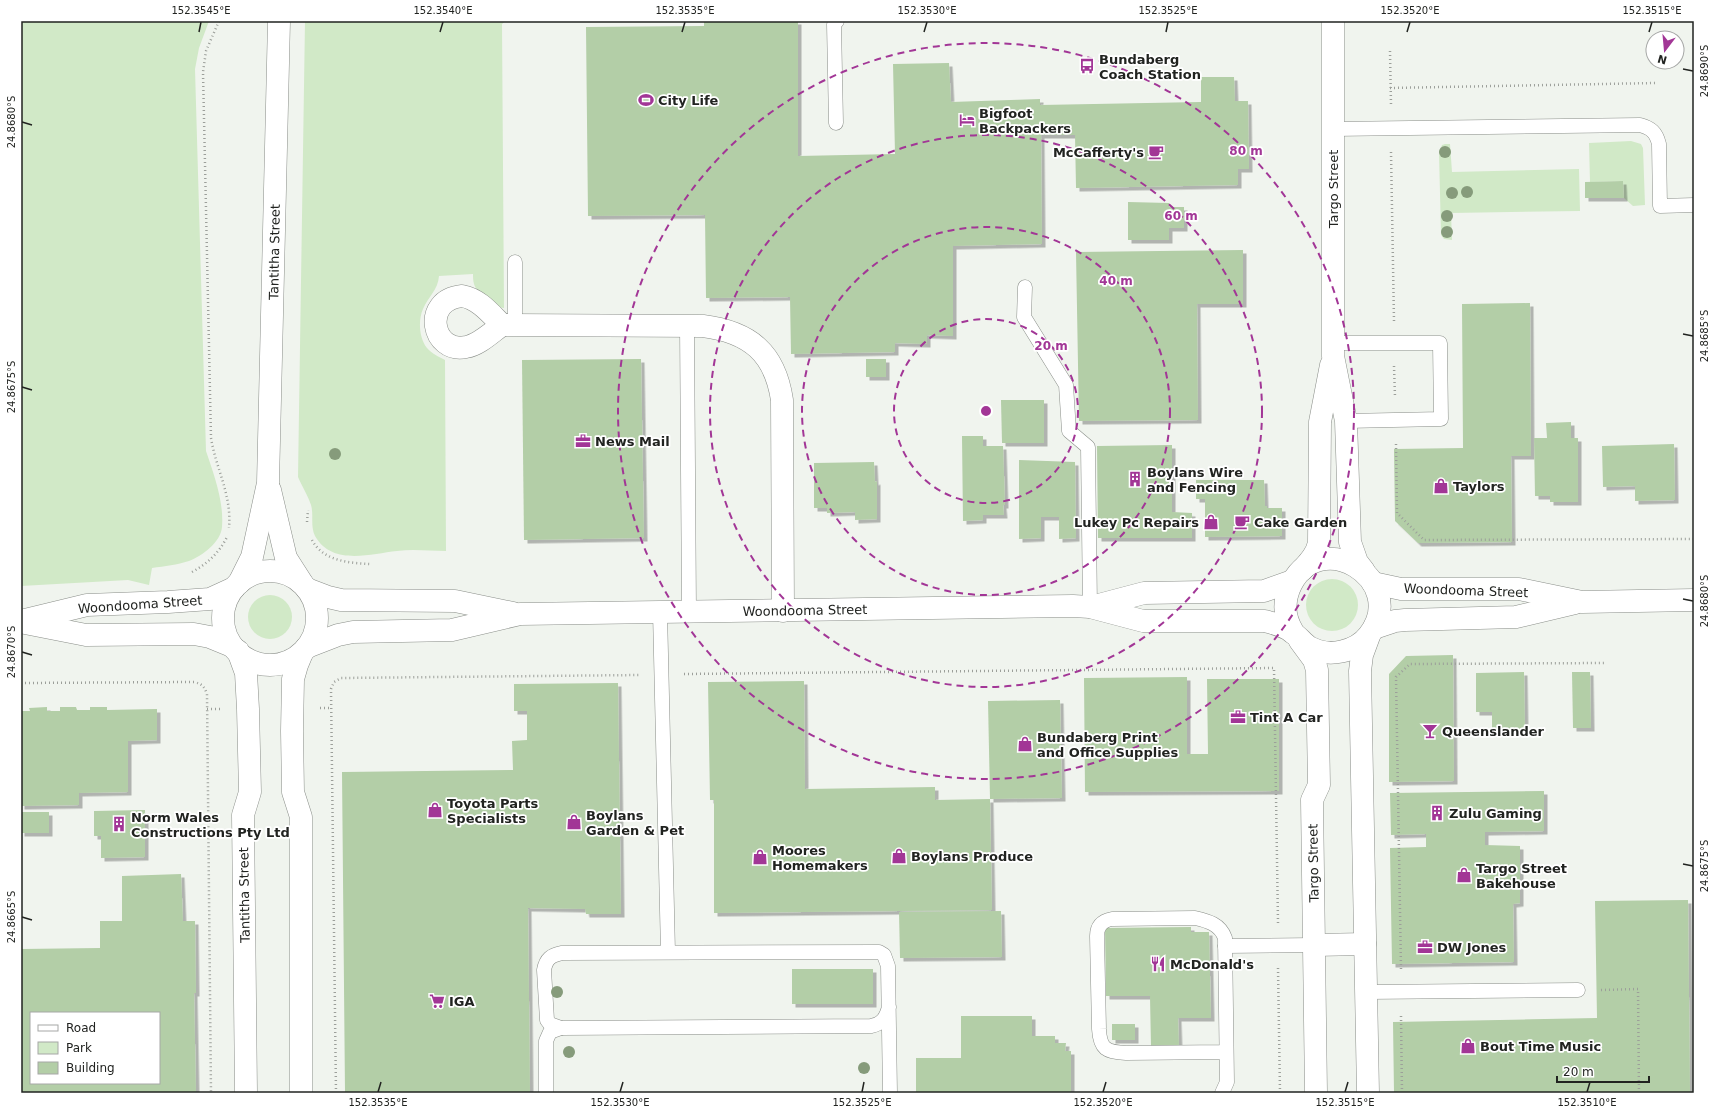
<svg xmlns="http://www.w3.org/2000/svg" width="1715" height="1114" font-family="'DejaVu Sans',sans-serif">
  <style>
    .green { fill: #d1e9c7 }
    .building { fill: #b3cea7; fill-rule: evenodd; filter: url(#shadow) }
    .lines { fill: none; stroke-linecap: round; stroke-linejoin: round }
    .service-casing { stroke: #8a8e89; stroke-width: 15 }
    .minor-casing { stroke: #8a8e89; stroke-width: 23 }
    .tertiary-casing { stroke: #8a8e89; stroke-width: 23 }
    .path { stroke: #9c9f9a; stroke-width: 2.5; stroke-dasharray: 1 3; stroke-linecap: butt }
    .service { stroke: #fff; stroke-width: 14 }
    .minor { stroke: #fff; stroke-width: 22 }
    .tertiary { stroke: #fff; stroke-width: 22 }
    .tree { fill: #869b7b }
    .ticks { fill: none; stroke: #212320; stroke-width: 1.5 }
    .ring { fill: none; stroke: #a23696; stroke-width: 2; stroke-dasharray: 7 5 }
    .labels { text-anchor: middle; stroke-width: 3.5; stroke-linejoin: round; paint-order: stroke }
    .poi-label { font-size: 13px; font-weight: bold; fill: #212320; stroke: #fff; text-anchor: start }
    .street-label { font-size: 13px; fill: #212320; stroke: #fff }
    .centre { fill: #a23696; stroke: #fff; stroke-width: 2 }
    .ring-label { font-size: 12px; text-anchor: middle; font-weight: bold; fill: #a23696; stroke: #fff; stroke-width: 3.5; stroke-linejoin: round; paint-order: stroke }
    .neatline { fill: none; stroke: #212320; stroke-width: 1.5 }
    .ticks-label { font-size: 10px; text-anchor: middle; fill: #212320 }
  </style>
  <defs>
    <filter id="shadow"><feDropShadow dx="3.5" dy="3.5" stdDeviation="0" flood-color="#0004"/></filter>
  </defs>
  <rect width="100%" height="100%" fill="#f0f4ee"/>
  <!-- green -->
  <g class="green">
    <path d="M21,21H209L199,48L195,69L206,451C214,475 224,501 222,527C221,542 202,556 189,561C177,565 165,566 152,568L149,585L128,580L21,586Z"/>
    <path d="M305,21H505L502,24L504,308C494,307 477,294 474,284C473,281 473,277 473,274L439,276C438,290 428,297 423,309C418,320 419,338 427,348C431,353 439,357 445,360L446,551C430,551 413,549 397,551C370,554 332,566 315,536C310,526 314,515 311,505C308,496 302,486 298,477Z"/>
    <path d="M1631,141L1641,144L1643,148L1645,205L1633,206L1624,198L1623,181L1590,182L1589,143Z"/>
    <path d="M1445,144H1450L1452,172L1579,169L1580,211L1451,213L1452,240L1444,239L1441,235L1439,152L1442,145Z"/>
    <circle cx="1332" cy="605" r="26"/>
    <circle cx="270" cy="617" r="22"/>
  </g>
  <!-- building -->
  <g class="building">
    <path d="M704,21H798V156L895,154L893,64L949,63L951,102L1040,99V105L1201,102V77H1234L1235,101H1248L1249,169H1238V185L1076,188L1075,135H1041L1042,244L953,246V336L927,335V344L895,343V352L791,354L790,297L706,298L705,215L588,216L586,27L704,26Z"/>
    <path d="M1623,181L1624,198H1585V182Z"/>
    <path d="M1128,202L1169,203V207H1184V228H1169V240H1128Z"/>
    <path d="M1243,250V304H1197L1198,420L1079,421L1076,252Z"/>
    <path d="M1530,303L1531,456H1511L1512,542L1418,543L1395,521L1394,449L1463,448L1462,304Z"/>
    <path d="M641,359L644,538L524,540L522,360Z"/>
    <rect x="866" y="359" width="20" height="18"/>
    <path d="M1001,400H1044V443H1002Z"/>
    <path d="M1571,422V438H1578V502H1550V496H1535L1534,438H1547L1546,423Z"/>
    <path d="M962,436H983V446H1003L1005,505H1003L1004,515H983V520L963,521Z"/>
    <path d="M1674,444L1675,500L1635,501V486L1603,487L1602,446Z"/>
    <path d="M1172,445V512L1192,513V538H1098L1097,446Z"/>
    <path d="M1019,460L1075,462L1076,538L1059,539V517H1041V538L1019,539Z"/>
    <path d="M874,462L875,482L877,481V519L855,520V512L827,513V508H814V463Z"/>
    <path d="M1196,480H1264L1265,506H1267V508H1282V536L1205,537V499H1196Z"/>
    <path d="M1453,655L1454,781L1389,782V674L1406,656Z"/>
    <path d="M1524,672L1525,730H1492V712H1476V673Z"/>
    <path d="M1572,672H1590L1591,728H1573Z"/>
    <path d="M1187,677V754H1208L1207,679H1279V791L1085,792L1084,678Z"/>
    <path d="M804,681L805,789L935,787V800L990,799L992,910L714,913V800H710L708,682Z"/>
    <path d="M618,683L621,914H586L585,909L528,908L530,1093H345L342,772L513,770L512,741L527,740V711H514V684Z"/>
    <path d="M1060,700L1062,798L990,799L988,701Z"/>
    <path d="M47,707V711H60V707H76L77,710H90V707H107V710L157,709V740L128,741V792L79,793V805L21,806V711H30L29,708Z"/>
    <path d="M1544,791V831L1485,832V845L1520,846V903L1513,904L1514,962L1392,964L1390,848L1426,847V834L1391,835L1390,793Z"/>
    <path d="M145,810V857L101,858V836H94V811Z"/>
    <rect x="21" y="812" width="28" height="21"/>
    <path d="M181,874L183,921H195L196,993H194L196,1093H21V949L100,948V921H122V876ZM31,1013H159V1083H31Z"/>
    <path d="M1688,900L1690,1093H1394L1393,1022L1597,1018L1595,901Z"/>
    <path d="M1001,911L1002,957L900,958L899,912Z"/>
    <path d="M1191,927V932H1209L1211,1018H1178L1179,1047H1151L1150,996H1106L1105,928Z"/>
    <rect x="792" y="969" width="81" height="35"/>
    <path d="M961,1016H1032V1036H1055V1043H1066L1065,1051H1071V1093H916V1058H961Z"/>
    <rect x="1112" y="1024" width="23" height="16"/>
  </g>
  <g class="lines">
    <!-- service casing -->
    <g class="service-casing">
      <g id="service">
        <path d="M836,123L834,24L837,21"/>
        <path d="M1333,129L1640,125C1651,128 1656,132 1659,144L1660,206L1694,205"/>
        <path d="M515,262V325"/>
        <path d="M1025,287L1024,317L1066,385L1069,431L1088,447L1090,607"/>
        <path d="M687,325L689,612"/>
        <path d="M1333,343H1440L1441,419L1346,421"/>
        <path d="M660,612L668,952"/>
        <path d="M1225,946L1314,945"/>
        <path d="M1366,992L1578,990"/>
        <path d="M889,1007C886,1018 882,1024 871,1026L561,1028L550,1024L547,1020L544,970C546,959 551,955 562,953L879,952L884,955L888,966L890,1093"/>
        <path d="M546,1093V1041L550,1032L561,1028"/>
        <path d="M1222,1093L1227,1082L1225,938C1220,924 1208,921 1195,918L1112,919C1102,921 1097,926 1097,936L1099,1029C1100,1049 1106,1052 1126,1053L1226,1052"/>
      </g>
    </g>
    <!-- minor casing -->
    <g class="minor-casing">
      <g id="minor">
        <path d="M462,296C479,299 490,313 502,325C492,332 479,345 466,347C432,354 421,300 462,296Z"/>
        <path d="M502,325L703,326C750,332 775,353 782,400L783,611"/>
        <path d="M270,490L286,558L302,583"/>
        <path d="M239,583L252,557L268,483L279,21"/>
      </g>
    </g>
    <!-- tertiary casing -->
    <g class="tertiary-casing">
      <g id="tertiary">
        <path d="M1333,21V356L1346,421L1350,542L1357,562L1364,571"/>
        <path d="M1302,570C1310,561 1316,555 1319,543L1320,422L1331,365"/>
        <circle cx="270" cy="618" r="47"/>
        <path d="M1373,583L1401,589H1519L1582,602L1694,600"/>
        <path d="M307,589L328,597L341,600L455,601L513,613"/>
        <path d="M1091,607L1144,593L1264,591L1292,581"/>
        <path d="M21,621L87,605L168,602L210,599L234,588"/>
        <path d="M25,623L86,635L194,634L210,637L232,646"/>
        <path d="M1374,628L1395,621L1405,620L1516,617L1575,603"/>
        <path d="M1300,641L1314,660L1317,670L1319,785L1312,800L1316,1093"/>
        <path d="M307,647L338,635L353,632L452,630L520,614L1073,606L1090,607L1143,621H1265C1275,624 1286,626 1293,633C1299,637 1303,643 1309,647C1329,658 1356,652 1369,635C1411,580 1317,522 1289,589C1283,604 1285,619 1293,632"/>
        <path d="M238,651L246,673L248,709L250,792L243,815L246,1093"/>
        <path d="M1314,945L1365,944"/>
        <path d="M301,1093V817L293,792L292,731L293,679L297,665L302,653"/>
        <path d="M1368,1093L1360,671L1362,655L1369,636"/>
      </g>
    </g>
    <!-- path -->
    <g class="path">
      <path d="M219,21L206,51L203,72L211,438C216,469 232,495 229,528"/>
      <path d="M1390,51L1391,105"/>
      <path d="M1390,88L1655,83"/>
      <path d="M1391,152L1394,321"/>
      <path d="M1394,366L1395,397"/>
      <path d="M1396,444L1397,513L1424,540L1694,539"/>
      <path d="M307,522L308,510"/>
      <path d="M312,540C323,561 349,563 370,564"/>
      <path d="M192,572C207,564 219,553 227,537"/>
      <path d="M684,674L1274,668L1278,923"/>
      <path d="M21,683L194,682C202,684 204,686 207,694L211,1093"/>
      <path d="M320,708H332"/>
      <path d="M207,709H222"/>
      <path d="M1278,968L1280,1093"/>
      <path d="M1401,969L1396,677L1410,664L1606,663"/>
      <path d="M1601,990L1638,989L1639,1093"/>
      <path d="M1401,1016L1402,1093"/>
      <path d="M336,1093L331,689L334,682L341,678L639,675"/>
    </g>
    <!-- service -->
    <use href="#service" class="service"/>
    <!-- minor -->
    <use href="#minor" class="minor"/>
    <!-- tertiary -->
    <use href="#tertiary" class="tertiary"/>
  </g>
  <!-- trees -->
  <g class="tree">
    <circle cx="1445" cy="152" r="6"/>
    <circle cx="1467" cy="192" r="6"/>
    <circle cx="1452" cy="193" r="6"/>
    <circle cx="1447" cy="216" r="6"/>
    <circle cx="1447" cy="232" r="6"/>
    <circle cx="335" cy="454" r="6"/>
    <circle cx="557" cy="992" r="6"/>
    <circle cx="569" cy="1052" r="6"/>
    <circle cx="864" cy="1068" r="6"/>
  </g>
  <!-- ticks -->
  <path class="ticks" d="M199,32L201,22M440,32L443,22M682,32L685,22M924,32L927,22M1166,32L1168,22M1407,32L1410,22M1649,32L1652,22M1683,69L1693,71M22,122L32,125M1683,334L1693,336M22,387L32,390M1683,599L1693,601M22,652L32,655M1683,864L1693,866M22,917L32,920M378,1092L381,1082M620,1092L623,1082M862,1092L864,1082M1103,1092L1106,1082M1345,1092L1348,1082M1587,1092L1590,1082"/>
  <!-- distance rings -->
  <g class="ring">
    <circle cx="986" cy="411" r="92"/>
    <circle cx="986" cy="411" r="184"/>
    <circle cx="986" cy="411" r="276"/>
    <circle cx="986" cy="411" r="368"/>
  </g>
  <!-- icons -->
  <defs>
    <g id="bus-bare" transform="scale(1.2)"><path d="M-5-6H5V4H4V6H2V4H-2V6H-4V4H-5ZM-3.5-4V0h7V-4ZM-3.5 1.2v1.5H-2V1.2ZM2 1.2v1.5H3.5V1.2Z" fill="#a23696" stroke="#fff" stroke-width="2.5" paint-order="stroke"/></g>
    <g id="stadium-bare" transform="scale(1.2)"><path d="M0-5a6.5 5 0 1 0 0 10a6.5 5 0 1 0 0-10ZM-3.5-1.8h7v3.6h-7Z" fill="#a23696" stroke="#fff" stroke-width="2.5" paint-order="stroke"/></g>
    <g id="hotel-bare" transform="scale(1.2)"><path d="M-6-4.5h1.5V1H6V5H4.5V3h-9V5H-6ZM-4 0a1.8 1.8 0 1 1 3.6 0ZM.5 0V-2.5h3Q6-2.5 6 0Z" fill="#a23696" stroke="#fff" stroke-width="2.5" paint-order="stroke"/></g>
    <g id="cafe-bare" transform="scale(1.2)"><path d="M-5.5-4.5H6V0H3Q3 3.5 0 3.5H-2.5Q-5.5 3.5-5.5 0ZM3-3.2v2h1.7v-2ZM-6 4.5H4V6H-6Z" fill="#a23696" stroke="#fff" stroke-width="2.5" paint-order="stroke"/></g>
    <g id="office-bare" transform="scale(1.2)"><path d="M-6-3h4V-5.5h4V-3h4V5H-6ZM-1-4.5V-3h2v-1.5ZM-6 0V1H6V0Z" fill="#a23696" stroke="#fff" stroke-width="2.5" paint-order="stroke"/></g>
    <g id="building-bare" transform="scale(1.2)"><path d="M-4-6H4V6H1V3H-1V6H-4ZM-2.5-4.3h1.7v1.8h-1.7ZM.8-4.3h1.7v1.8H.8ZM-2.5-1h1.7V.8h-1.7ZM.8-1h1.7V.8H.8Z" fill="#a23696" stroke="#fff" stroke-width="2.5" paint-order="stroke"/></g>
    <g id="shop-bare" transform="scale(1.2)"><path d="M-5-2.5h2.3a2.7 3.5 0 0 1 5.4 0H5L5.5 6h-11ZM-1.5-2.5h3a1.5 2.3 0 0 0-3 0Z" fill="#a23696" stroke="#fff" stroke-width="2.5" paint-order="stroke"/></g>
    <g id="bar-bare" transform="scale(1.2)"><path d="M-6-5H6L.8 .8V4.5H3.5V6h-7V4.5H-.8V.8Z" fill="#a23696" stroke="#fff" stroke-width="2.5" paint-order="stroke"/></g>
    <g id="restaurant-bare" transform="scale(1.2)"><path d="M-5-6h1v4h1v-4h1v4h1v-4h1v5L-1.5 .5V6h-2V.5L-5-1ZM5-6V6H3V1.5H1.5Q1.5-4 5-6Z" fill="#a23696" stroke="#fff" stroke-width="2.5" paint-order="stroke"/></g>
    <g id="supermarket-bare" transform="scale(1.2)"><path d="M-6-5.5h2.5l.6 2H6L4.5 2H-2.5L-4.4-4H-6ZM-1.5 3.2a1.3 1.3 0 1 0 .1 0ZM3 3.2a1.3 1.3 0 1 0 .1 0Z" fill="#a23696" stroke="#fff" stroke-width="2.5" paint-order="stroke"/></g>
  </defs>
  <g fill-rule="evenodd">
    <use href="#bus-bare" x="1087" y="66"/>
    <use href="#stadium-bare" x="646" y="100"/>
    <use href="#hotel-bare" x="967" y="120"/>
    <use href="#cafe-bare" x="1156" y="152"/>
    <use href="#office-bare" x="583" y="441"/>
    <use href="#building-bare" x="1135" y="479"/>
    <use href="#shop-bare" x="1441" y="486"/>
    <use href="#shop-bare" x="1211" y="522"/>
    <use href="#cafe-bare" x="1242" y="522"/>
    <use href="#office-bare" x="1238" y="717"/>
    <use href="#bar-bare" x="1430" y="731"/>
    <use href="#shop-bare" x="1025" y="744"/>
    <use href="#shop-bare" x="435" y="810"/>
    <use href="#building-bare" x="1437" y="813"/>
    <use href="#shop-bare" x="574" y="822"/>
    <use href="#building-bare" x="119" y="824"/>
    <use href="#shop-bare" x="899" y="856"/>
    <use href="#shop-bare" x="760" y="857"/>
    <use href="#shop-bare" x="1464" y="875"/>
    <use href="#office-bare" x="1425" y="947"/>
    <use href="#restaurant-bare" x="1158" y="964"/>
    <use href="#supermarket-bare" x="437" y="1001"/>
    <use href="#shop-bare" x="1468" y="1046"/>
  </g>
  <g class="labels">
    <!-- poi labels -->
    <g class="poi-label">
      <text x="1099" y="64">Bundaberg<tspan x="1099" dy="15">Coach Station</tspan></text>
      <text x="658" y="105">City Life</text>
      <text x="979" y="118">Bigfoot<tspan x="979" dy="15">Backpackers</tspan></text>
      <text x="1144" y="157" text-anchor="end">McCafferty's</text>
      <text x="595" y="446">News Mail</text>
      <text x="1147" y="477">Boylans Wire<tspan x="1147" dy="15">and Fencing</tspan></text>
      <text x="1453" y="491">Taylors</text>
      <text x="1199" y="527" text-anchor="end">Lukey Pc Repairs</text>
      <text x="1254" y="527">Cake Garden</text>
      <text x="1250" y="722">Tint A Car</text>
      <text x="1442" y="736">Queenslander</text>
      <text x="1037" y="742">Bundaberg Print<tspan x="1037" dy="15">and Office Supplies</tspan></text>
      <text x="447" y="808">Toyota Parts<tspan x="447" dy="15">Specialists</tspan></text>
      <text x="1449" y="818">Zulu Gaming</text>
      <text x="586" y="820">Boylans<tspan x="586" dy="15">Garden &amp; Pet</tspan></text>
      <text x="131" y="822">Norm Wales<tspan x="131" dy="15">Constructions Pty Ltd</tspan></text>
      <text x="772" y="855">Moores<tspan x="772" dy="15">Homemakers</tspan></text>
      <text x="911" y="861">Boylans Produce</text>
      <text x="1476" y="873">Targo Street<tspan x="1476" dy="15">Bakehouse</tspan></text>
      <text x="1437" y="952">DW Jones</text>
      <text x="1170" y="969">McDonald's</text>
      <text x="449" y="1006">IGA</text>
      <text x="1480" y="1051">Bout Time Music</text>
    </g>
    <!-- street labels -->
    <g class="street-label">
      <text transform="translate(1333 189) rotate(-90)" y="5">Targo Street</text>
      <text transform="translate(274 252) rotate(-89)" y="5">Tantitha Street</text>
      <text transform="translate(1466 590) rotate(2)" y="5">Woondooma Street</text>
      <text transform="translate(140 604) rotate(-4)" y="5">Woondooma Street</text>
      <text transform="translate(805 610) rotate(-1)" y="5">Woondooma Street</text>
      <text transform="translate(1313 863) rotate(-91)" y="5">Targo Street</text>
      <text transform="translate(244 895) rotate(-91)" y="5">Tantitha Street</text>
    </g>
  </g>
  <circle cx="986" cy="411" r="6" class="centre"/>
  <g class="ring-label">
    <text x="1246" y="155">80 m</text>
    <text x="1181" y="220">60 m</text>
    <text x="1116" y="285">40 m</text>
    <text x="1051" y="350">20 m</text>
  </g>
  <!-- border -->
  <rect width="1715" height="1114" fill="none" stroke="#ffffff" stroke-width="44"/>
  <!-- legend -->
  <rect x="30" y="1012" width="130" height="72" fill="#ffffff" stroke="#a6a7a6"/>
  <rect x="38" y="1025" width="20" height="6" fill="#ffffff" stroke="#a6a7a6"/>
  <text x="66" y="1032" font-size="12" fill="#212320">Road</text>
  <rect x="38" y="1042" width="20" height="12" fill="#d1e9c7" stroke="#a6a7a6"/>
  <text x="66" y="1052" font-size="12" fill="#212320">Park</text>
  <rect x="38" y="1062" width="20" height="12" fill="#b3cea7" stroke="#a6a7a6"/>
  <text x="66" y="1072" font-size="12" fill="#212320">Building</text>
  <!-- north arrow -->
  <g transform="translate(1665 50) rotate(196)"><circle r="19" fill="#ffffff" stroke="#a6a7a6"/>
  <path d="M0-3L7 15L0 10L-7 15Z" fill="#a23696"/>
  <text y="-6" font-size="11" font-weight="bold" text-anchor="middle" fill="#212320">N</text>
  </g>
  <!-- scale -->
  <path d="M1557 1076v6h92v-6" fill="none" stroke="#212320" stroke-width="2"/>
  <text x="1563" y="1076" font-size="12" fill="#212320" stroke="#ffffff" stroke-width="3" paint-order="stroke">20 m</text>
  <rect x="22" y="22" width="1671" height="1070" class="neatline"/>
  <g class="ticks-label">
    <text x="201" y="14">152.3545°E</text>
    <text x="443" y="14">152.3540°E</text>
    <text x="685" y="14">152.3535°E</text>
    <text x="927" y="14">152.3530°E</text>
    <text x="1168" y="14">152.3525°E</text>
    <text x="1410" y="14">152.3520°E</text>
    <text x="1652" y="14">152.3515°E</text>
    <text transform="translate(1704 71) rotate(-90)" y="4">24.8690°S</text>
    <text transform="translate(11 122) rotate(-90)" y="4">24.8680°S</text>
    <text transform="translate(1704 336) rotate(-90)" y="4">24.8685°S</text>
    <text transform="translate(11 387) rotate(-90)" y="4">24.8675°S</text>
    <text transform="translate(1704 601) rotate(-90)" y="4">24.8680°S</text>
    <text transform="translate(11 652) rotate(-90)" y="4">24.8670°S</text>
    <text transform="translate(1704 866) rotate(-90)" y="4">24.8675°S</text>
    <text transform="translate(11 917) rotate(-90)" y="4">24.8665°S</text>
    <text x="378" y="1106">152.3535°E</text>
    <text x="620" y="1106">152.3530°E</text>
    <text x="862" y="1106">152.3525°E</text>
    <text x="1103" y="1106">152.3520°E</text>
    <text x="1345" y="1106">152.3515°E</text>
    <text x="1587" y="1106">152.3510°E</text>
  </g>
</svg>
